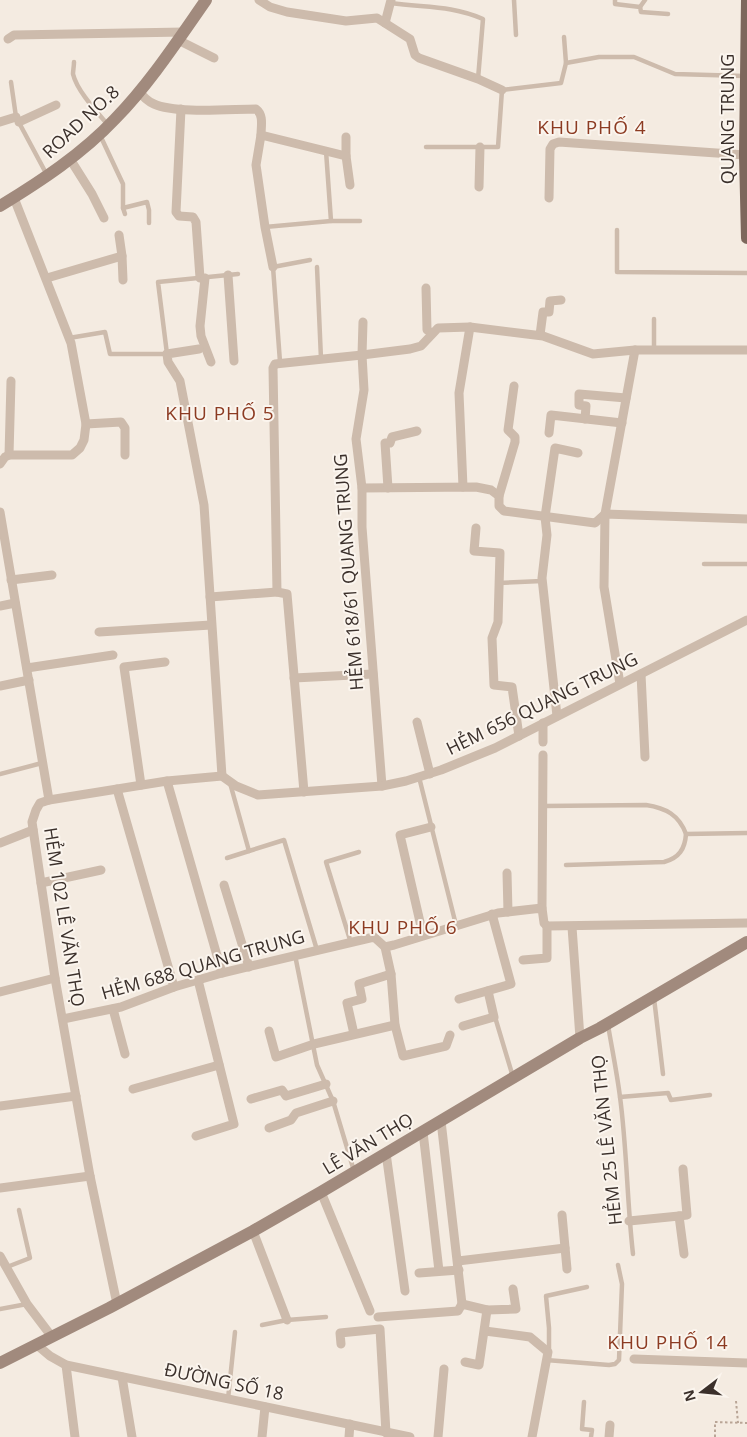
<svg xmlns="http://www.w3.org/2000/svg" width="747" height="1437" font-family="'Open Sans',sans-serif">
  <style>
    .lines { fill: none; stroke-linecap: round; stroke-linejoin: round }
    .path { stroke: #b9a596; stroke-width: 2; stroke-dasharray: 2.5 2.5; stroke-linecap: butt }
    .lane { stroke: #cdbbac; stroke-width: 4.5 }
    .street { stroke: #cdbbac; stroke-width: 9 }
    .secondary { stroke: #a18a7d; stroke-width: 12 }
    .primary { stroke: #7d675c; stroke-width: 12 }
    .labels { text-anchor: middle; stroke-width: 4; stroke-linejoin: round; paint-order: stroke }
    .street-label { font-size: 18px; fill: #3b302b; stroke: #fbf5ee }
    .neighbourhood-label { font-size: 19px; letter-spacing: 1px; fill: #8c3b22; stroke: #fbf5ee }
  </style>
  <rect width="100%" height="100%" fill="#f4ebe1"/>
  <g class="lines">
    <!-- path -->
    <g class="path">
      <path d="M736,1401L738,1423"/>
      <path d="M715,1437V1422L747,1423"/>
    </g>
    <!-- lane -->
    <g class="lane">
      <path d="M514,0L516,35"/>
      <path d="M615,0V4L640,7L641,12L668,14"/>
      <path d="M391,3C425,8 450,5 483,19L478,79"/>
      <path d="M640,7L645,0"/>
      <path d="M564,37L566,63"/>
      <path d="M74,62C74,66 73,71 73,74C77,91 97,112 108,125"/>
      <path d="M11,82L16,117L47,175"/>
      <path d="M100,135L123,184V208L125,214"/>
      <path d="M426,147H498L502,90L561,83L566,63L599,57H634L675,74L744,76"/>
      <path d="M123,208L147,202L149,210V223"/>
      <path d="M331,221H360"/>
      <path d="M265,227L331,221L326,151"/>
      <path d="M617,230V272L747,273"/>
      <path d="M317,267L321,359"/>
      <path d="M69,338L105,332L110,354H167L158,282L238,274"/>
      <path d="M654,350V319"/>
      <path d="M280,362L273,267L310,260"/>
      <path d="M704,564H747"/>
      <path d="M499,583L542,581"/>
      <path d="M0,774L42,763"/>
      <path d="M419,777L456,925"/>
      <path d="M543,806L646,805C666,808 679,815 686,834L747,833"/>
      <path d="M249,851L284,840L317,950"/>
      <path d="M227,858L249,851L230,783"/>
      <path d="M566,865L664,862C679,858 685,849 686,834"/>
      <path d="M351,943L326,862L359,852"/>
      <path d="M295,955L317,1065L333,1101L354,1171"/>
      <path d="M654,998L663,1074"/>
      <path d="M495,1017L513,1077"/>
      <path d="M608,1025C612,1049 617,1073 620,1097C627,1149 627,1202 633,1254"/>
      <path d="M620,1097L668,1093L671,1100L710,1095"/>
      <path d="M7,1267L30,1258L19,1210"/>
      <path d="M0,1309L27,1304"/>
      <path d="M262,1325L287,1320L326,1317"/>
      <path d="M549,1351V1328L546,1296L587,1287"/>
      <path d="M546,1360L609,1365L615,1364L619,1360L622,1284L618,1265"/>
      <path d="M228,1399L235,1332"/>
      <path d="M584,1402L582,1429L592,1430L591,1437"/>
    </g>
    <!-- street -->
    <g class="street">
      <path d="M259,0L270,7L287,12L346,21L377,18L410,39L415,55L419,58L478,79L502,90"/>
      <path d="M385,23L391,0"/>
      <path d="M8,39L14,35L184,32"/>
      <path d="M178,40L214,58"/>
      <path d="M139,91C143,97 147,101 154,104C176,114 231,109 256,109C264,115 261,126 261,135"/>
      <path d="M181,109L176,212L179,216L193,217L196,222L200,278"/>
      <path d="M0,122L16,117"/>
      <path d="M19,122L56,105"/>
      <path d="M346,137V156L350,185"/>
      <path d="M70,159L92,194L104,218"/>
      <path d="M479,187L480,147"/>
      <path d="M549,198L550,149L553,144L559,142L745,155"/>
      <path d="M119,235L122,256L123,280"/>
      <path d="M273,267L265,227L256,165L261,135L346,156"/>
      <path d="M228,275L234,361"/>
      <path d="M47,278L122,256"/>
      <path d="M205,278L200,326L201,336L211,362"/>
      <path d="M426,288L427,330L432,333"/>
      <path d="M363,322L362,355L364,390L356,439L362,488V527L382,786"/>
      <path d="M540,335L543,312H549L550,301L561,300"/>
      <path d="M199,349L167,354L168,362L180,381L204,505L222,776"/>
      <path d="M585,419L586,406L579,405V394L626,398"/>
      <path d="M86,424L121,422L125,428V455"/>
      <path d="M549,433L551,415L622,423"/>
      <path d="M9,455L11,381"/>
      <path d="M0,464L5,457L9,455H72L80,448L84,440L86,424L71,343L14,198"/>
      <path d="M463,487L459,393L470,327"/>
      <path d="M362,488L476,487L491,490L499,496V506L504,511L595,523L605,514L747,519"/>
      <path d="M388,488L385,443H390L392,437L417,431"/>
      <path d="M499,496L515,442V437L508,430L514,386"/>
      <path d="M0,512L49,800L40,803L36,810L32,822L55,978L90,1176L117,1304"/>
      <path d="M476,528L474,551L500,553L498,622L492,638L494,685L512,687L519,736"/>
      <path d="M11,580L52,575"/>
      <path d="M210,597L277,592"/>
      <path d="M0,606L15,603"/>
      <path d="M99,632L211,625"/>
      <path d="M27,668L113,655"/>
      <path d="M641,674L645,757"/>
      <path d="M294,678L373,674"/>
      <path d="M620,684L604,587L605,514L635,350"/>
      <path d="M0,686L29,680"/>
      <path d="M557,716L542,578L547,535L545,517L555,448L578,453"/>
      <path d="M417,722L430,774"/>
      <path d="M543,742V723"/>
      <path d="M167,781L222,973"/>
      <path d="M141,785L124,667L165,662"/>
      <path d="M117,789L174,987"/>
      <path d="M304,792L287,594L277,592L273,368L275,364L362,355L410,349L421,346L438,328L470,327L543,336L593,354L635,350H747"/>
      <path d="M49,800L167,781L222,776L236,786L258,795L382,786L406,781L441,770L495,748L747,620"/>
      <path d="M0,843L33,830"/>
      <path d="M507,873L508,912"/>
      <path d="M41,883L101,870"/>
      <path d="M224,885L249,967"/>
      <path d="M542,908L543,755"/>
      <path d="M572,927L580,1038"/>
      <path d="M423,935L400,835L431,827"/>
      <path d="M385,947L391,974L395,1025L403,1056L446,1046L450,1035"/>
      <path d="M523,960L547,958V926"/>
      <path d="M0,992L55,978"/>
      <path d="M459,999L511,984L492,914"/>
      <path d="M113,1009L125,1054"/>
      <path d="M63,1019L121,1007L174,987L222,973L374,937L385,947L394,945L498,913L542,908L544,923L547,926L747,923"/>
      <path d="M463,1026L494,1017L488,991"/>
      <path d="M269,1031L276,1057L314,1044L395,1025"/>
      <path d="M354,1034L347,1003L362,999L359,984L391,974"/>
      <path d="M133,1089L219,1065"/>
      <path d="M251,1099L282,1090L286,1096L326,1084"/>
      <path d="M0,1106L76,1096"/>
      <path d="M441,1121L462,1304"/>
      <path d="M269,1128L291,1120L296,1113L333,1101"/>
      <path d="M423,1132L439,1271"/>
      <path d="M196,1136L234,1124L198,980"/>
      <path d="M386,1153L405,1291"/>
      <path d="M683,1169L687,1215L679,1216L684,1254"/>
      <path d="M0,1188L90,1176"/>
      <path d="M321,1192L370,1311"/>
      <path d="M562,1215L567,1269"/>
      <path d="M629,1221L679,1216"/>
      <path d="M253,1231L287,1320"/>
      <path d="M0,1256L27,1304L52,1337"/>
      <path d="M458,1261L565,1248"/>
      <path d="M419,1273L459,1270"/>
      <path d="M378,1317L458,1311L462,1304L487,1310L516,1309L513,1289"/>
      <path d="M485,1331L530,1337L548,1352L532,1437"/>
      <path d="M341,1344L340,1333L380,1329L386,1433"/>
      <path d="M37,1345L50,1356L66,1365L410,1437"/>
      <path d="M634,1359L747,1363"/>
      <path d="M465,1362L479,1365L487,1310"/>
      <path d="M66,1365L75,1437"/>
      <path d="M122,1377L132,1437"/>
      <path d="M262,1437L265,1407"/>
      <path d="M349,1437L350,1424"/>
      <path d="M438,1437L444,1369"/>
      <path d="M609,1437L610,1425"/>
    </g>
    <!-- secondary -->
    <g class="secondary">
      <path d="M0,206C41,181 82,154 115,119C150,83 178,40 206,0"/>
      <path d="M0,1363L109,1308L253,1231L321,1192L580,1038L600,1028L747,942"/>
    </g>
    <!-- primary -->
    <path class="primary" d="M747,0L745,155L747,238"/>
  </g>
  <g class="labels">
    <!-- street labels -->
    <g class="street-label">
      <text transform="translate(728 119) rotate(-90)" y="6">QUANG TRUNG</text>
      <text transform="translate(81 122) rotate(-43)" y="6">ROAD NO.8</text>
      <text transform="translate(349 572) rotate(-94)" y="6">HẺM 618/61 QUANG TRUNG</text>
      <text transform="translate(542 704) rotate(-26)" y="6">HẺM 656 QUANG TRUNG</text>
      <text transform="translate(64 917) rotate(81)" y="6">HẺM 102 LÊ VĂN THỌ</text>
      <text transform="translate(203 965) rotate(-16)" y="6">HẺM 688 QUANG TRUNG</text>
      <text transform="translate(607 1140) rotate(-96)" y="6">HẺM 25 LÊ VĂN THỌ</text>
      <text transform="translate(368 1144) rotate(-31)" y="6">LÊ VĂN THỌ</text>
      <text transform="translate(224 1382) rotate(12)" y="6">ĐƯỜNG SỐ 18</text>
    </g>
    <!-- neighbourhood labels -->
    <g class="neighbourhood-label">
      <text x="592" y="134">KHU PHỐ 4</text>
      <text x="220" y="420">KHU PHỐ 5</text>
      <text x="403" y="934">KHU PHỐ 6</text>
      <text x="668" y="1349">KHU PHỐ 14</text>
    </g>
  </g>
  <!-- north arrow -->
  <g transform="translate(702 1392) rotate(254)" stroke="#fbf5ee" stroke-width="4" paint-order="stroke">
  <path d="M0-4L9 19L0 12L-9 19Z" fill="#3b302b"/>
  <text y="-8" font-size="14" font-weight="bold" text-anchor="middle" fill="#3b302b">N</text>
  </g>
</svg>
